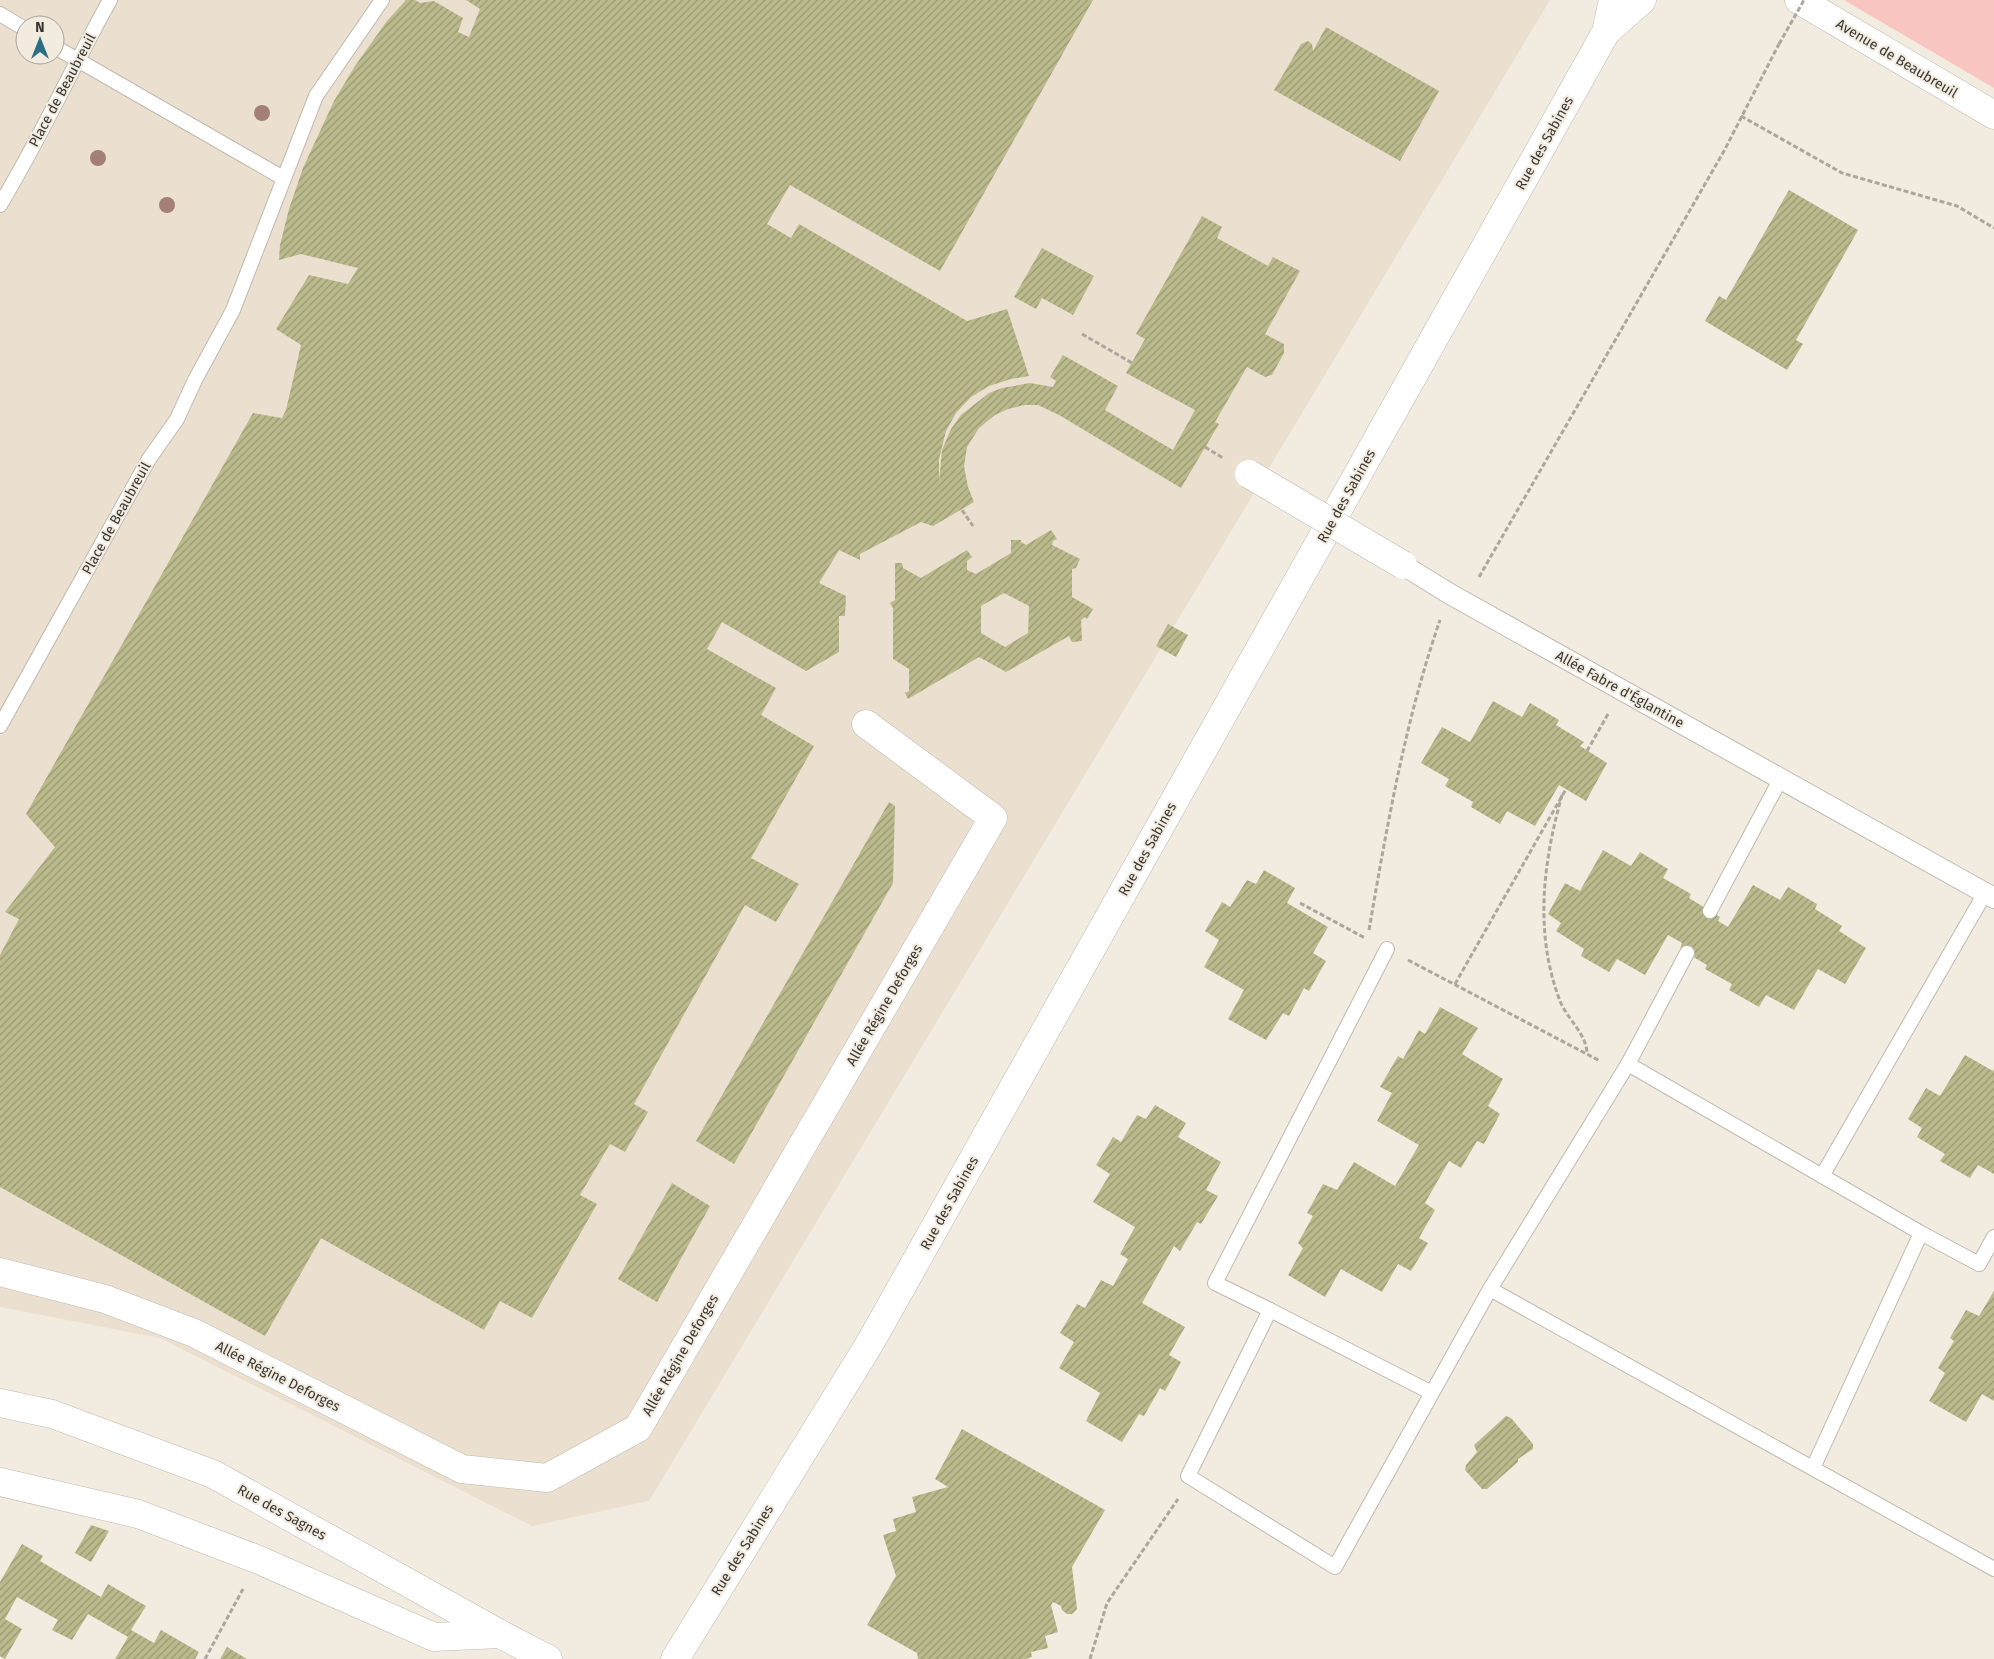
<svg xmlns="http://www.w3.org/2000/svg" width="1994" height="1659" font-family="'Fira Sans',sans-serif">
  <style>
    .built { fill: #ebe0cf; fill-rule: evenodd }
    .green { fill: #f9c5c1 }
    .building { fill: url(#building-hatch); fill-rule: evenodd }
    .lines { fill: none; stroke-linecap: round; stroke-linejoin: round }
    .service-casing { stroke: #c0b9af; stroke-width: 16 }
    .pedestrian-casing { stroke: #c0b9af; stroke-width: 22 }
    .minor-casing { stroke: #c0b9af; stroke-width: 29 }
    .tertiary-casing { stroke: #c0b9af; stroke-width: 29 }
    .secondary-casing { stroke: #c0b9af; stroke-width: 29 }
    .path { stroke: #aba69e; stroke-width: 3; stroke-dasharray: 5 2.5; stroke-linecap: butt }
    .service { stroke: #fff; stroke-width: 14 }
    .pedestrian { stroke: #fff; stroke-width: 20 }
    .minor { stroke: #fff; stroke-width: 28 }
    .tertiary { stroke: #fff; stroke-width: 28 }
    .secondary { stroke: #fff; stroke-width: 28 }
    .minor-bridge-casing { stroke: #c0b9af; stroke-width: 29; stroke-linecap: butt }
    .path-bridge { stroke: #aba69e; stroke-width: 3; stroke-dasharray: 5 2.5; stroke-linecap: butt }
    .minor-bridge { stroke: #fff; stroke-width: 28 }
    .tree { fill: #a47e79 }
    .labels { text-anchor: middle; stroke-width: 4; stroke-linejoin: round; paint-order: stroke }
    .street-label { font-size: 14px; fill: #393632; stroke: #f2ebe0 }
  </style>
  <defs>
    <pattern id="building-hatch" width="6" height="6" patternUnits="userSpaceOnUse" patternTransform="scale(1.25)"><rect width="6" height="6" fill="#baba8c"/><path d="M-1 1l2-2M0 6l6-6M5 7l2-2" fill="none" stroke="#989873"/></pattern>
  </defs>
  <rect width="100%" height="100%" fill="#f2ebe0"/>
  <!-- built -->
  <path class="built" d="M0,0H1550L649,1501L532,1526L160,1338L0,1307ZM25,25H55V55H25Z"/>
  <!-- green -->
  <path class="green" d="M1844,0H1994V88Z"/>
  <!-- building -->
  <g class="building">
    <path d="M406,0H415L420,3L434,1L463,18L458,32L469,37L480,9L466,0H1093L940,271L790,185L767,224L791,238L799,224L967,321L1007,309L1029,376L1011,379L989,386L971,397L956,413L946,431L939,459V482L942,450L951,429L961,415L989,393L1002,388L1030,383L1053,387L1056,381L1050,377L1063,355L1118,386L1105,410L1173,450L1195,410L1126,373L1145,339L1136,334L1202,216L1222,227L1217,238L1268,266L1273,257L1300,271L1265,334L1284,344V353L1272,375L1265,377L1247,367L1215,422L1219,424L1181,488L1059,415L1038,405H1025L1008,409L995,415L979,428L967,447L964,466L968,487L974,502L933,526L921,522L860,554V560L839,550L819,583L846,596L845,616H839V652L806,671L722,622L707,649L776,688L761,715L814,746L751,858L799,884L776,922L745,905L634,1104L648,1112L625,1152L610,1144L580,1195L597,1204L532,1318L500,1301L484,1330L321,1238L265,1336L0,1187V955L19,919L5,912L55,847L26,814L253,413L282,418L286,410L301,345L276,329L309,275L348,284L358,268L301,254L279,260L280,245L289,209L303,168L334,101L355,66L387,21Z"/>
    <path d="M1326,27L1439,91L1400,161L1274,90L1301,44L1308,41L1312,44L1313,51Z"/>
    <path d="M1789,190L1858,230L1796,340L1803,344L1787,370L1705,321L1719,296L1726,300Z"/>
    <path d="M1042,248L1094,276L1073,315L1042,298L1036,309L1014,297Z"/>
    <path d="M1051,530L1057,539L1053,541L1052,545L1080,559L1076,568L1072,569V597L1093,609L1087,619L1085,617L1081,620L1082,641L1072,642L1069,636L1006,672L979,657L908,699L905,693L909,691V669L893,659V608L890,603L895,600V563H902L903,568L921,578L967,550L972,557L967,561V570L976,574L1011,553V540H1021V542L1026,545ZM1004,593L1029,606L1028,633L1005,647L981,633V606Z"/>
    <path d="M1168,624L1188,635L1176,657L1156,646Z"/>
    <path d="M1493,701L1522,717L1530,703L1559,720L1556,725L1584,742L1580,746L1607,763L1586,801L1559,785L1535,826L1507,811L1500,824L1471,807L1473,802L1445,786L1449,779L1421,763L1442,727L1470,742Z"/>
    <path d="M889,802L895,806L893,883L734,1164L696,1141Z"/>
    <path d="M1603,850L1631,866L1640,852L1668,869L1663,878L1691,894L1689,898L1720,917L1718,921L1728,927L1753,885L1780,900L1788,887L1817,904L1815,909L1842,926L1839,931L1866,948L1845,984L1818,969L1794,1010L1766,995L1759,1007L1729,990L1732,984L1705,969L1707,965L1680,949L1682,943L1668,935L1645,975L1617,959L1609,972L1581,956L1584,949L1556,931L1561,923L1548,914L1565,883L1580,891Z"/>
    <path d="M1264,870L1295,888L1287,903L1328,927L1313,953L1326,961L1309,991L1304,988L1289,1016L1283,1013L1266,1040L1228,1019L1244,990L1204,967L1219,940L1205,931L1222,902L1230,907L1247,880L1256,884Z"/>
    <path d="M1440,1007L1478,1028L1462,1054L1503,1079L1488,1106L1500,1114L1484,1144L1477,1141L1461,1168L1449,1161L1425,1203L1435,1210L1419,1238L1428,1243L1411,1271L1398,1264L1382,1292L1341,1269L1325,1297L1288,1275L1303,1248L1298,1243L1313,1216L1307,1213L1323,1184L1337,1190L1354,1162L1395,1186L1419,1145L1377,1121L1392,1093L1380,1087L1398,1056L1403,1059L1419,1030L1425,1034Z"/>
    <path d="M1965,1055L1993,1071L1994,1068V1174L1978,1165L1970,1178L1940,1161L1945,1154L1917,1137L1922,1128L1908,1119L1926,1088L1940,1096Z"/>
    <path d="M1155,1105L1186,1123L1178,1137L1221,1162L1206,1190L1218,1196L1201,1224L1197,1222L1180,1251L1174,1246L1142,1303L1185,1327L1169,1355L1181,1362L1165,1391L1160,1388L1144,1416L1139,1414L1122,1442L1086,1421L1100,1393L1059,1368L1074,1342L1060,1333L1077,1304L1085,1308L1101,1280L1113,1286L1128,1259L1120,1254L1135,1227L1093,1202L1110,1174L1096,1165L1113,1137L1121,1142L1137,1115L1146,1119Z"/>
    <path d="M672,1183L710,1206L657,1302L618,1279Z"/>
    <path d="M1994,1291V1401L1982,1394L1966,1422L1929,1401L1945,1373L1938,1368L1954,1341L1950,1338L1966,1310L1979,1316Z"/>
    <path d="M1506,1416L1511,1418L1533,1444V1449L1518,1459V1462L1487,1489H1482L1465,1470L1466,1465L1477,1452L1474,1445Z"/>
    <path d="M962,1429L1105,1510L1072,1567L1077,1609L1072,1614H1067L1062,1610L1061,1606L1053,1602L1051,1605L1058,1632L1045,1636L1048,1648L1031,1652L1032,1657L1025,1659H918L917,1653L867,1625L896,1576L883,1535L896,1531L893,1519L916,1512L912,1497L948,1487L935,1479Z"/>
    <path d="M91,1525L109,1531L91,1562L75,1553Z"/>
    <path d="M22,1544L43,1556L40,1561L101,1597L108,1584L146,1606L131,1630L154,1643L161,1630L199,1652L195,1659H115L128,1637L88,1614L72,1640L52,1630L58,1620L17,1597L5,1619L22,1629L5,1659L0,1656V1582Z"/>
    <path d="M227,1647L247,1659H220Z"/>
  </g>
  <g class="lines">
    <!-- service casing -->
    <g class="service-casing">
      <g id="service">
        <path d="M0,14L25,29"/>
        <path d="M55,47L283,178"/>
        <path d="M0,205C40,139 72,68 110,0"/>
        <path d="M0,726L149,459L177,419L195,380L233,310L316,96L382,0"/>
        <path d="M1710,911L1781,778"/>
        <path d="M1628,1064L1687,953"/>
        <path d="M1822,1176L1985,893"/>
        <path d="M1921,1233L1979,1264L1994,1237"/>
        <path d="M1490,1289L1628,1064L1921,1233L1813,1468"/>
        <path d="M1270,1310L1215,1283L1387,949"/>
        <path d="M1432,1393L1270,1310L1188,1476L1335,1567L1490,1289L1994,1569"/>
      </g>
    </g>
    <!-- pedestrian casing -->
    <g class="pedestrian-casing">
      <path id="pedestrian" d="M1403,565L1450,594L1994,898"/>
    </g>
    <!-- minor casing -->
    <g class="minor-casing">
      <g id="minor">
        <path d="M1606,32L1642,0"/>
        <path d="M0,1272L105,1299L194,1333L462,1469L547,1478L638,1428L993,818L866,724"/>
        <path d="M0,1482L138,1514L259,1560L434,1637L500,1634"/>
        <path d="M675,1659L870,1343L1606,32L1613,0"/>
      </g>
    </g>
    <!-- tertiary casing -->
    <g class="tertiary-casing">
      <path id="tertiary" d="M0,1403L52,1414L213,1474L500,1634L548,1659"/>
    </g>
    <!-- secondary casing -->
    <g class="secondary-casing">
      <path id="secondary" d="M1799,0L1994,115"/>
    </g>
    <!-- path -->
    <g class="path">
      <path d="M1741,116L1842,173L1957,206L1994,228"/>
      <path d="M1082,334L1132,363"/>
      <path d="M1205,447L1223,458"/>
      <path d="M962,510L973,526"/>
      <path d="M1479,577L1724,151L1779,44"/>
      <path d="M1587,751L1608,714"/>
      <path d="M1562,795C1543,863 1534,933 1560,1001C1567,1019 1587,1034 1587,1054"/>
      <path d="M1300,903L1365,938"/>
      <path d="M1369,930C1387,826 1405,721 1440,620"/>
      <path d="M1408,960L1600,1061"/>
      <path d="M1455,984L1566,789"/>
      <path d="M205,1659L243,1589"/>
      <path d="M1090,1659L1107,1603L1178,1499"/>
    </g>
    <!-- service -->
    <use href="#service" class="service"/>
    <!-- pedestrian -->
    <use href="#pedestrian" class="pedestrian"/>
    <!-- minor -->
    <use href="#minor" class="minor"/>
    <!-- tertiary -->
    <use href="#tertiary" class="tertiary"/>
    <!-- secondary -->
    <use href="#secondary" class="secondary"/>
    <!-- minor-bridge casing -->
    <g class="minor-bridge-casing">
      <path id="minor-bridge" d="M1249,474L1403,565"/>
    </g>
    <!-- path-bridge -->
    <path class="path-bridge" d="M1779,44L1804,0"/>
    <!-- minor-bridge -->
    <use href="#minor-bridge" class="minor-bridge"/>
  </g>
  <!-- trees -->
  <g class="tree">
    <circle cx="262" cy="113" r="8"/>
    <circle cx="98" cy="158" r="8"/>
    <circle cx="167" cy="205" r="8"/>
  </g>
  <g class="labels">
    <!-- street labels -->
    <g class="street-label">
      <text transform="translate(1897 58) rotate(31)" y="5">Avenue de Beaubreuil</text>
      <text transform="translate(62 90) rotate(-62)" y="5">Place de Beaubreuil</text>
      <text transform="translate(1544 143) rotate(-61)" y="5">Rue des Sabines</text>
      <text transform="translate(1346 496) rotate(-61)" y="5">Rue des Sabines</text>
      <text transform="translate(116 518) rotate(-61)" y="5">Place de Beaubreuil</text>
      <text transform="translate(1620 689) rotate(29)" y="5">Allée Fabre d'Églantine</text>
      <text transform="translate(1147 849) rotate(-61)" y="5">Rue des Sabines</text>
      <text transform="translate(884 1005) rotate(-60)" y="5">Allée Régine Deforges</text>
      <text transform="translate(949 1203) rotate(-61)" y="5">Rue des Sabines</text>
      <text transform="translate(680 1355) rotate(-60)" y="5">Allée Régine Deforges</text>
      <text transform="translate(278 1376) rotate(27)" y="5">Allée Régine Deforges</text>
      <text transform="translate(282 1512) rotate(29)" y="5">Rue des Sagnes</text>
      <text transform="translate(742 1550) rotate(-58)" y="5">Rue des Sabines</text>
    </g>
  </g>
  <!-- north arrow -->
  <g transform="translate(40 40)"><circle r="24" fill="#f2ebe0" stroke="#a8a39a"/>
  <path d="M0-4L9 19L0 12L-9 19Z" fill="#2c6e81"/>
  <text y="-8" font-size="14" font-weight="bold" text-anchor="middle" fill="#393632">N</text>
  </g>
</svg>
